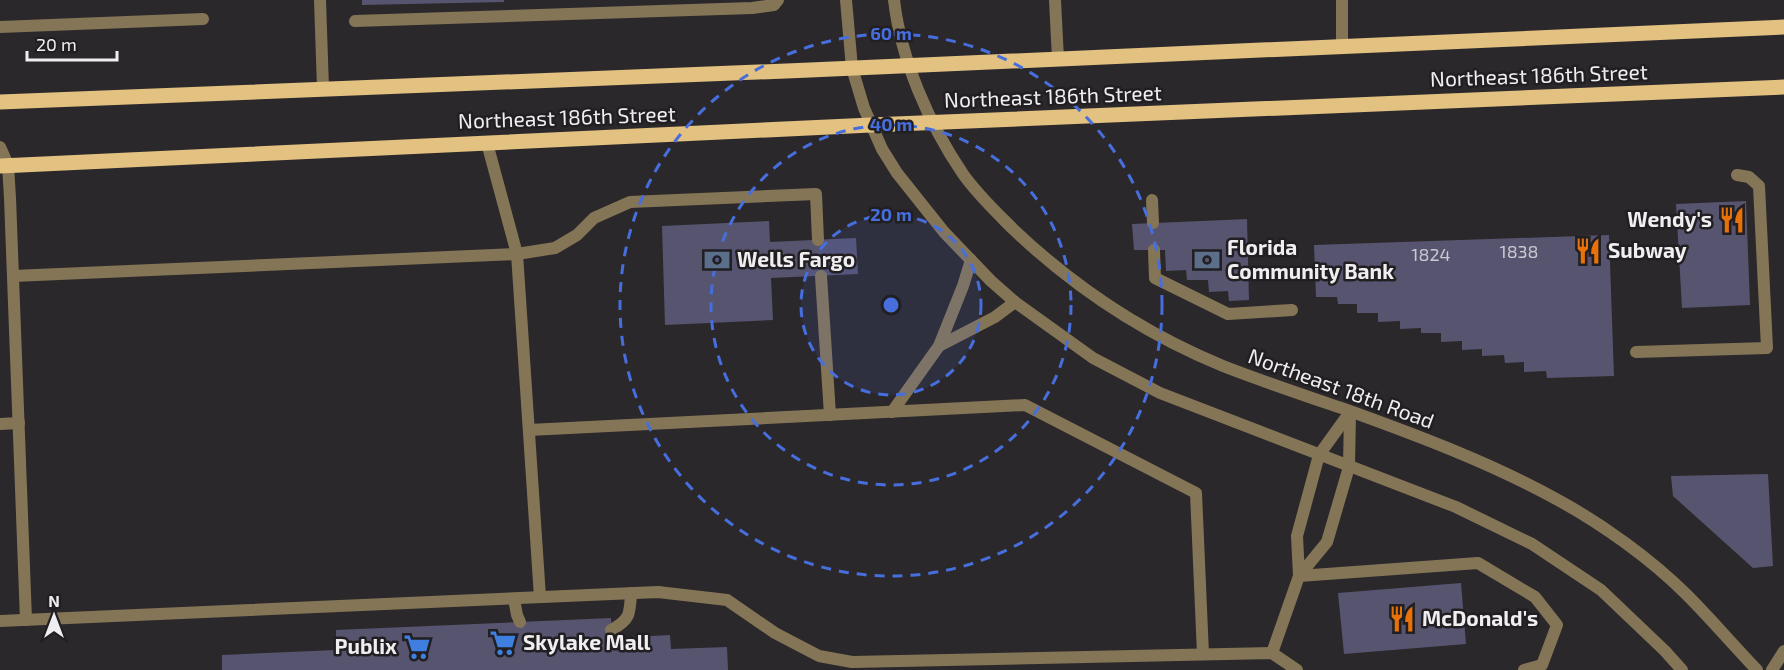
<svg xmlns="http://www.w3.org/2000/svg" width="1784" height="670" font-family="'Exo 2',sans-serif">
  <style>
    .building { fill: #575470 }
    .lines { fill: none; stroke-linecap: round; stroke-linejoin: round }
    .service { stroke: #857557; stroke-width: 12 }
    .tertiary { stroke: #857557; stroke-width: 12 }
    .primary { stroke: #e2c181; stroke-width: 15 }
    .ring { fill: none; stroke: #476edd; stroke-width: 3; stroke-dasharray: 10 8 }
    .labels { text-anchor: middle; stroke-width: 5; stroke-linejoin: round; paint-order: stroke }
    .number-label { font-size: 18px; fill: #cac8d0 }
    .street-label { font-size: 21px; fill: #f0eef0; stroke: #211f22 }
    .poi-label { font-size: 21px; font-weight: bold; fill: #f0eef0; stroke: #211f22; text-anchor: start }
    .centre { fill: #476edd; stroke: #211f22; stroke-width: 3 }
    .ring-label { font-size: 18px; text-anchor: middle; font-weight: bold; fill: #476edd; stroke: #211f22; stroke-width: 5; stroke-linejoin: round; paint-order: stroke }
  </style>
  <rect width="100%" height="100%" fill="#2b282b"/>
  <!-- building -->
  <g class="building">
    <path d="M362,0H504V2L362,5Z"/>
    <path d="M1746,201L1750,305L1682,308L1676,204Z"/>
    <path d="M1247,219L1249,300L1229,301L1228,291L1209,292L1208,280H1187L1186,270L1166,271L1165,250H1134L1132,224Z"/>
    <path d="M769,221L770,242L856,238L858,274L771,278L773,320L665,325L662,226Z"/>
    <path d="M1609,235L1614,376L1547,378L1546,371L1524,372V362L1505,363L1504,355L1482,356V349L1462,350V341L1441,342V333H1421V328L1400,329V321L1378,322V313H1357V304H1338L1337,297H1316L1314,245Z"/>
    <path d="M1768,474L1773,566L1753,568L1673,496L1671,476Z"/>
    <path d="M1461,583L1466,644L1344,654L1338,593Z"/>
    <path d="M611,618L612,638L670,635L671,649L727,647L728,670H222V655L336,650V630Z"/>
  </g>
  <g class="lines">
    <!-- service -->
    <g class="service">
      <path d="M320,0L323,88"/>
      <path d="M1055,0L1058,59"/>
      <path d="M1342,0V47"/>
      <path d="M355,21L752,8L774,5L778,0"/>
      <path d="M0,27L203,19"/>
      <path d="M487,143L517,254L540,597"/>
      <path d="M0,147L8,165L10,198L26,620"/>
      <path d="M1152,200L1153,223"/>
      <path d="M1154,250L1155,278L1228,314L1292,310"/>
      <path d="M13,276L517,254L555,248L577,235L594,218L630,202L816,194L818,240"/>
      <path d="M821,276L830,415"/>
      <path d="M939,346L995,317L1015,302"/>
      <path d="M1636,352L1767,348L1759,186L1749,177L1737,175"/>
      <path d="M892,412L939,346L963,286L971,260"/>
      <path d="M0,424L19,423"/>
      <path d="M529,430L1025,405L1196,493L1203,654"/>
      <path d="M1299,576L1478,563L1535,597L1557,625L1542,665L1524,670"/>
      <path d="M1299,576L1297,536L1319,455L1350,412"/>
      <path d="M514,599L517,615L520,622"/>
      <path d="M0,621L658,592L727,600L775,633L819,656L852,662L1272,653L1297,670"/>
      <path d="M611,630C630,620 630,614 631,593"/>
      <path d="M1272,653L1299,576L1327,542L1349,467L1350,412"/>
    </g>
    <!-- tertiary -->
    <g class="tertiary">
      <path d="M846,0L852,68L864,108L882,149L897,173L944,232L991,281L1015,302L1093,358L1160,393L1456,507L1532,544L1601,590L1665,651L1682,670"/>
      <path d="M894,0C901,60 929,124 963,174C977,194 996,212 1013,229C1074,287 1145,334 1223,366C1264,382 1306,396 1347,410C1419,436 1491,463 1558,500C1602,524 1651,559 1687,595C1711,619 1733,645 1757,670"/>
      <path d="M1772,670L1784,651"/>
    </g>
    <!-- primary -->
    <g class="primary">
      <path d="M0,102L810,70L1784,27"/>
      <path d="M0,166L871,125L1784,87"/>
    </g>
  </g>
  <!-- distance rings -->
  <circle cx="891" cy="305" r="90" fill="#476edd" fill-opacity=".12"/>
  <g class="ring">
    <circle cx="891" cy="305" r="90"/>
    <circle cx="891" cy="305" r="180"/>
    <circle cx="891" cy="305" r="271"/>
  </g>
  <!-- icons -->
  <defs>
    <g id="restaurant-bare" transform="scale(2.07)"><path d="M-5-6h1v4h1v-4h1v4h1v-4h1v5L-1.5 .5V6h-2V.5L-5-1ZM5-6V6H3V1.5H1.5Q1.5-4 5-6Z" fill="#e8710a" stroke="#211f22" stroke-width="2.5" paint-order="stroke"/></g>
    <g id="bank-bare" transform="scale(2.07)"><path d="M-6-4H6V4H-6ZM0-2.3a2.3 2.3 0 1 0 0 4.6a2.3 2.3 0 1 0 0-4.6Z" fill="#5c6f8a" stroke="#211f22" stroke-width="2.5" paint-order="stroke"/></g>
    <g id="supermarket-bare" transform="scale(2.07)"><path d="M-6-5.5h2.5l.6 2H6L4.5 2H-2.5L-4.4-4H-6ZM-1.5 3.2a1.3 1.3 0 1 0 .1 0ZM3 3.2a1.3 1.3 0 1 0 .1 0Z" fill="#3f7fe0" stroke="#211f22" stroke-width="2.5" paint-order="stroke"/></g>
  </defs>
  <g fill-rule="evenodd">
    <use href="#restaurant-bare" x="1732" y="220"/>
    <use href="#restaurant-bare" x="1588" y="251"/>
    <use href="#bank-bare" x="717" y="260"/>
    <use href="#bank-bare" x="1207" y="260"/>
    <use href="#restaurant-bare" x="1402" y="619"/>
    <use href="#supermarket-bare" x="503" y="643"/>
    <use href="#supermarket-bare" x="417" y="647"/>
  </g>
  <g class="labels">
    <!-- number labels -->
    <g class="number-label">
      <text x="1519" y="258">1838</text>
      <text x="1431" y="261">1824</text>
    </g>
    <!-- street labels -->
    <g class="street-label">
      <text transform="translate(1539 76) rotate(-2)" y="7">Northeast 186th Street</text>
      <text transform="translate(1053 97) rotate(-2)" y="7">Northeast 186th Street</text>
      <text transform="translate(567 118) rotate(-2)" y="7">Northeast 186th Street</text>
      <text transform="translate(1341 389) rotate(20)" y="7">Northeast 18th Road</text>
    </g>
    <!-- poi labels -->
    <g class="poi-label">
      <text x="1712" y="227" text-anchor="end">Wendy's</text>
      <text x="1227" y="255">Florida<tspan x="1227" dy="24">Community Bank</tspan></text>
      <text x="1608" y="258">Subway</text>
      <text x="737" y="267">Wells Fargo</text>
      <text x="1422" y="626">McDonald's</text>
      <text x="523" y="650">Skylake Mall</text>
      <text x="397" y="654" text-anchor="end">Publix</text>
    </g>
  </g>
  <circle cx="891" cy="305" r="9" class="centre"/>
  <g class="ring-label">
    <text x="891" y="40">60 m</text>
    <text x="891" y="131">40 m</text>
    <text x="891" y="221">20 m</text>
  </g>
  <!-- north arrow -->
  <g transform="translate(54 616)" stroke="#211f22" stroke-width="4.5" paint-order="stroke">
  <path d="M0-4.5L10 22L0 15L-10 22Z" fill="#f0eef0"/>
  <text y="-9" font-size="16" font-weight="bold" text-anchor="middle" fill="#f0eef0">N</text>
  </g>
  <!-- scale -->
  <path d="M27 51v9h90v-9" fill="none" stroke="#f0eef0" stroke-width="3"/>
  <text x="36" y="51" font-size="18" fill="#f0eef0" stroke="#211f22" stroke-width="4.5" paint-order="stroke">20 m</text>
</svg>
